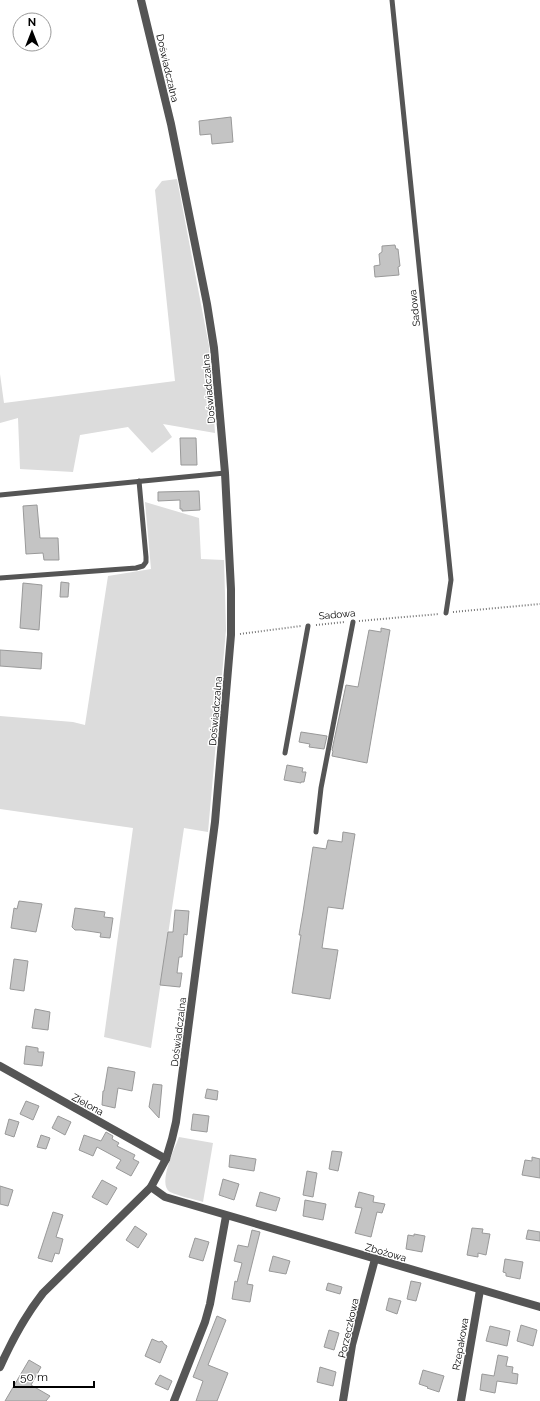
<svg xmlns="http://www.w3.org/2000/svg" width="540" height="1401" font-family="Raleway,sans-serif">
  <style>
    .green { fill: #dcdcdc }
    .building { fill: #c4c4c4; stroke: #999 }
    .lines { fill: none; stroke-linecap: round; stroke-linejoin: round }
    .path { stroke: #777; stroke-width: 2; stroke-dasharray: 1 2; stroke-linecap: butt }
    .service { stroke: #555; stroke-width: 5 }
    .minor { stroke: #555; stroke-width: 8 }
    .labels { text-anchor: middle; stroke-width: 3; stroke-linejoin: round; paint-order: stroke }
    .street-label { font-size: 10px; fill: #000; stroke: #fff }
  </style>
  <rect width="100%" height="100%" fill="#fff"/>
  <!-- green -->
  <g class="green">
    <path d="M177,179L209,346L215,433L163,424L172,437L152,453L128,427L80,435L73,472L20,469L18,418L0,423V374L4,403L175,381L155,190L162,181Z"/>
    <path d="M145,502L199,518L201,559L224,560L226,630L208,832L184,828L151,1048L104,1037L133,828L0,809V716L73,722L85,725L108,576L151,569Z"/>
    <path d="M179,1137L213,1143L203,1202C193,1199 179,1196 170,1192C157,1184 175,1148 179,1137Z"/>
  </g>
  <!-- building -->
  <g class="building">
    <path d="M231,117L233,142L212,144L211,134L200,135L199,121Z"/>
    <path d="M395,245L396,249H398L400,266L398,267L399,275L375,277L374,266L380,265L379,254L382,252V246Z"/>
    <path d="M180,438H196L197,465H181Z"/>
    <path d="M199,491L200,510L182,511V509H180V500L158,501V492Z"/>
    <path d="M37,505L40,538H58L59,560H44L43,553L26,554L23,506Z"/>
    <path d="M61,582L69,583L68,597H60Z"/>
    <path d="M23,583L42,585L39,630L20,628Z"/>
    <path d="M381,628L390,630L367,763L332,756L333,751L332,750L346,685L358,687L369,630L381,632Z"/>
    <path d="M0,650L42,653L41,669L0,666Z"/>
    <path d="M301,732L327,736L324,749L309,747L310,744L299,742Z"/>
    <path d="M287,765L303,768L302,772H306L304,782H301V783L284,780Z"/>
    <path d="M343,832L355,834L343,909L328,907L322,948L338,950L330,999L292,993L301,935H299L303,912L313,847L326,849L328,840L342,842Z"/>
    <path d="M19,901L42,904L36,932L11,928L14,908L17,909Z"/>
    <path d="M75,908L105,912L104,917L113,918L110,938L100,937L101,933L81,930H75L72,927Z"/>
    <path d="M175,910L189,911L187,935L184,934L182,957H179L177,973H182L180,987L160,985L168,932H173Z"/>
    <path d="M14,959L28,961L24,991L10,989Z"/>
    <path d="M35,1009L50,1012L48,1030L32,1028Z"/>
    <path d="M26,1046L38,1048V1052H44L42,1066L24,1064Z"/>
    <path d="M108,1067L135,1072L132,1091L118,1088L115,1108L102,1105L103,1091H104Z"/>
    <path d="M153,1084L162,1085L159,1118L149,1107Z"/>
    <path d="M207,1089L218,1091L217,1100L205,1098Z"/>
    <path d="M26,1101L39,1106L33,1120L20,1114Z"/>
    <path d="M193,1114L209,1116L207,1132L191,1130Z"/>
    <path d="M58,1116L71,1122L65,1135L52,1128Z"/>
    <path d="M9,1119L19,1122L14,1137L5,1134Z"/>
    <path d="M106,1132L113,1136L112,1139L119,1143L117,1146L135,1155L133,1159L139,1162L131,1176L116,1168L121,1160L97,1147L93,1156L79,1150L84,1135L101,1141Z"/>
    <path d="M41,1135L50,1138L46,1149L37,1147Z"/>
    <path d="M332,1151L342,1152L338,1171L329,1169Z"/>
    <path d="M230,1155L256,1159L254,1171L229,1167Z"/>
    <path d="M532,1157L540,1159V1178L522,1175L525,1160L532,1161Z"/>
    <path d="M307,1171L317,1173L313,1197L303,1195Z"/>
    <path d="M223,1179L239,1184L234,1200L219,1195Z"/>
    <path d="M102,1180L117,1188L107,1205L92,1197Z"/>
    <path d="M0,1186L13,1190L8,1206L0,1204Z"/>
    <path d="M260,1192L280,1198L276,1211L256,1206Z"/>
    <path d="M359,1192L374,1196L373,1202L385,1204L382,1213L377,1212L371,1237L355,1233L362,1208L355,1207Z"/>
    <path d="M305,1200L326,1204L323,1220L303,1216Z"/>
    <path d="M53,1212L63,1215L56,1237L63,1239L59,1254L55,1253L52,1262L38,1258Z"/>
    <path d="M135,1226L147,1234L138,1248L126,1240Z"/>
    <path d="M472,1228L483,1229L482,1233L490,1234L486,1255L478,1253V1257L467,1255Z"/>
    <path d="M252,1230L260,1232L247,1284L253,1285L250,1302L232,1299L235,1281L237,1282L242,1263L234,1261L238,1245L248,1247Z"/>
    <path d="M528,1230L540,1232V1241L526,1239Z"/>
    <path d="M414,1234L425,1236L422,1252L406,1249L408,1235L414,1236Z"/>
    <path d="M195,1238L209,1242L203,1261L189,1257Z"/>
    <path d="M273,1256L290,1261L286,1274L269,1271Z"/>
    <path d="M505,1259L523,1262L520,1279L506,1276V1273L503,1272Z"/>
    <path d="M411,1281L421,1283L416,1301L407,1299Z"/>
    <path d="M328,1283L342,1287L340,1294L326,1290Z"/>
    <path d="M389,1298L401,1301L397,1314L386,1310Z"/>
    <path d="M217,1316L226,1320L208,1365L228,1373L217,1401H196L203,1381L193,1377Z"/>
    <path d="M521,1325L537,1330L533,1346L517,1341Z"/>
    <path d="M490,1326L510,1331L507,1346L486,1341Z"/>
    <path d="M329,1330L339,1333L334,1350L324,1347Z"/>
    <path d="M152,1339L159,1342L162,1341L164,1344L167,1346L160,1363L145,1356Z"/>
    <path d="M498,1355L508,1357L506,1366L513,1367L512,1373L518,1374L517,1384L497,1381L495,1393L480,1390L482,1374L494,1376Z"/>
    <path d="M29,1360L41,1367L31,1385L50,1396L46,1401H5Z"/>
    <path d="M320,1367L336,1372L333,1386L317,1382Z"/>
    <path d="M423,1370L444,1376L439,1392L427,1388L428,1387L419,1384Z"/>
    <path d="M160,1375L172,1381L168,1390L155,1384Z"/>
  </g>
  <g class="lines">
    <!-- path -->
    <g class="path">
      <path d="M453,612L540,604"/>
      <path d="M359,621L439,614"/>
      <path d="M316,625L345,622"/>
      <path d="M240,634L301,626"/>
    </g>
    <!-- service -->
    <g class="service">
      <path d="M392,0L451,580L446,613"/>
      <path d="M0,495L225,473"/>
      <path d="M0,578L136,568L143,566L146,562V557L139,481"/>
      <path d="M285,753L308,626"/>
      <path d="M316,832L321,788L353,622"/>
    </g>
    <!-- minor -->
    <g class="minor">
      <path d="M0,1066L166,1159"/>
      <path d="M151,1187L165,1197L540,1307"/>
      <path d="M0,1367C12,1340 25,1316 43,1293L151,1187L166,1159L172,1139L176,1122L215,822L231,635V589L225,473L214,348L207,304L171,124L141,0"/>
      <path d="M174,1401L205,1322L210,1304L226,1216"/>
      <path d="M343,1401L352,1345L375,1259"/>
      <path d="M461,1401L480,1290"/>
    </g>
  </g>
  <g class="labels">
    <!-- street labels -->
    <g class="street-label">
      <text transform="translate(168 68) rotate(77)" y="4">Doświadczalna</text>
      <text transform="translate(414 308) rotate(-96)" y="4">Sadowa</text>
      <text transform="translate(208 389) rotate(-95)" y="4">Doświadczalna</text>
      <text transform="translate(337 614) rotate(-5)" y="4">Sadowa</text>
      <text transform="translate(215 711) rotate(-85)" y="4">Doświadczalna</text>
      <text transform="translate(178 1032) rotate(-83)" y="4">Doświadczalna</text>
      <text transform="translate(88 1104) rotate(29)" y="4">Zielona</text>
      <text transform="translate(386 1252) rotate(16)" y="4">Zbożowa</text>
      <text transform="translate(348 1328) rotate(-77)" y="4">Porzeczkowa</text>
      <text transform="translate(460 1344) rotate(-80)" y="4">Rzepakowa</text>
    </g>
  </g>
  <!-- north arrow -->
  <g transform="translate(32 32)"><circle r="19" fill="#ffffff" stroke="#999999"/>
  <path d="M0-3L7 15L0 10L-7 15Z" fill="#000000"/>
  <text y="-6" font-size="11" font-weight="bold" text-anchor="middle" fill="#000000">N</text>
  </g>
  <!-- scale -->
  <path d="M14 1381v6h80v-6" fill="none" stroke="#000000" stroke-width="2"/>
  <text x="20" y="1381" font-size="12" fill="#000000" stroke="#ffffff" stroke-width="3" paint-order="stroke">50 m</text>
</svg>
